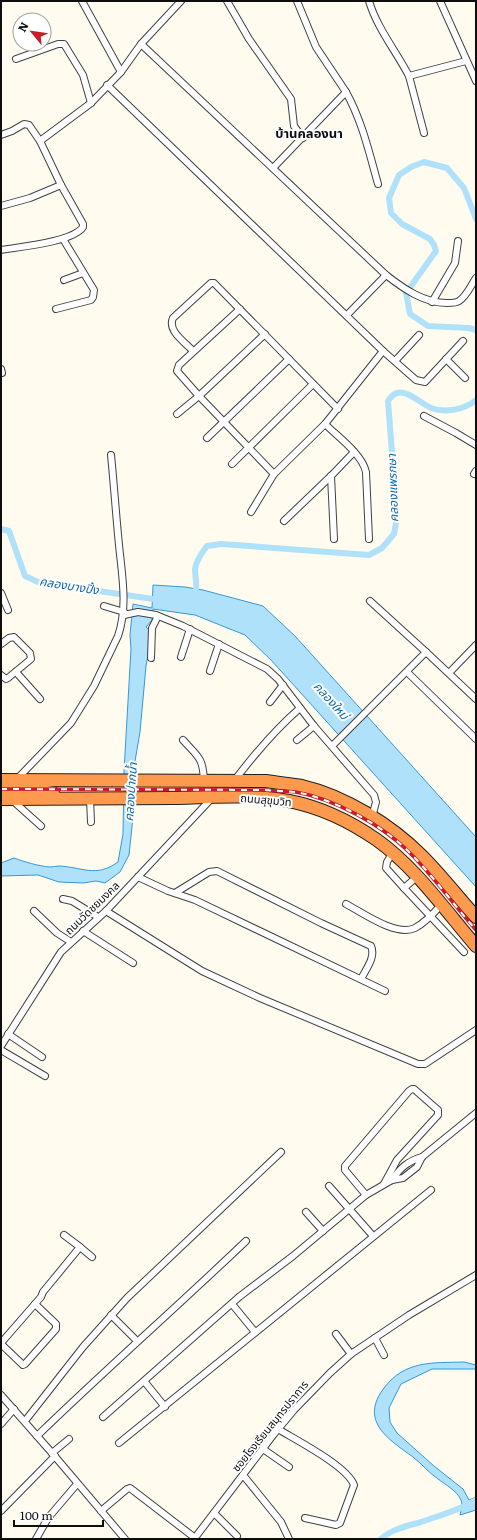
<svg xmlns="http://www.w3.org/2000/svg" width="477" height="1540" font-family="Literata,'Noto Sans Thai',serif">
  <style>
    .water { fill: #b0e1fa; stroke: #329ad7 }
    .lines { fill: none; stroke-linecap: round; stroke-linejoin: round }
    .canal { stroke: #b0e1fa; stroke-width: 6 }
    .street-casing { stroke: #414141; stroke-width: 8 }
    .highway-casing { stroke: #1f1f1f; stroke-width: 14 }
    .street { stroke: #fff; stroke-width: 6 }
    .highway { stroke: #fe9a4e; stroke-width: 12 }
    .rail-casing { stroke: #c91c29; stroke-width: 3.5 }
    .rail { stroke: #fff; stroke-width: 2; stroke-dasharray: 6; stroke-linecap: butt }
    .labels { text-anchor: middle; stroke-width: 4; stroke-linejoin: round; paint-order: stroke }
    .street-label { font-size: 11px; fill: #0e0e0e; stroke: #fff }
    .water-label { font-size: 12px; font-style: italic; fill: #0e6aa9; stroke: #fff }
    .quarter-label { font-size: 13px; font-weight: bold; fill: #0e0e0e; stroke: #fff }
  </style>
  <rect width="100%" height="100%" fill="#fffbef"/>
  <!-- water -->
  <g class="water">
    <path d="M153,585L185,587L203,590L263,606L295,636L476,837V887L271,660L245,635L195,615L153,609L152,620L146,627L151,632L149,650L146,666L140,732L134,767L133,817L129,855L120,872L105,883L96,881L83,883L59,882L38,875L1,876V863L14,858C25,862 38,866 50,867C53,867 56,866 59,866C82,867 96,878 118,862L123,834L124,771L131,649L130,635L133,604L152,608Z"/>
    <path d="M464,1362L476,1365V1369H432L401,1384L389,1408L390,1422L397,1433L434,1466L463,1489L469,1500L476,1497V1510L460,1515C461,1510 463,1505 461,1500C457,1491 446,1485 438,1479C429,1473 422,1464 413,1457C388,1439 359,1421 384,1388C405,1360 433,1363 464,1362Z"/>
  </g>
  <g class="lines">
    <!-- canal -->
    <g class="canal">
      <path d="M476,219L464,188L447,168L424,162L411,167L399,175L389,198L391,213L402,224L430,239L434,245L436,251L406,293L410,314L428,326L469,328L476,330"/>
      <path d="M1,529L9,531L25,576L38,582L160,600"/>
      <path d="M196,589C197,581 195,577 195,569C196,560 202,553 207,546L221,544L369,555L382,548L394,534L397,518L388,401C400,381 417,402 431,408C445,413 464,410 476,400"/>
      <path d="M381,1539C390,1530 406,1526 418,1523C437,1516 458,1511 476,1500"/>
    </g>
    <!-- street casing -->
    <g class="street-casing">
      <g id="street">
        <path d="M82,1L121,72"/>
        <path d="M227,1L249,39L291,99L294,126L303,138"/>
        <path d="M369,1C377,28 396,51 409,76L466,61"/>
        <path d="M440,1L476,81"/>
        <path d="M141,44L386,275C404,289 424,303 447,303C451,303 456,303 459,301C467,296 471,285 476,278"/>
        <path d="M16,59L58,44H64L83,75L91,103"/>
        <path d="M409,76L424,133"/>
        <path d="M107,85L383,351L416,380L425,382L463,341"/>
        <path d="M346,92C362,121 369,152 378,184"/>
        <path d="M1,135L12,131L24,124L29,125L40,141L61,185L83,224V227C73,242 19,247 1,250"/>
        <path d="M40,141L91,103L121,72L141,44L181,1"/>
        <path d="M273,168L346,92L316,47L297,1"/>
        <path d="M1,206L30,198L61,185"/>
        <path d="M64,280L83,273"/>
        <path d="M432,302L455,263L458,241"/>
        <path d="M56,309L91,300L93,297L94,290L63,239"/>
        <path d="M240,309L179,365L177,371L199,396L274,474"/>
        <path d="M347,315L386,275"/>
        <path d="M193,351C185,342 167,331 173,318L211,283H214L338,409"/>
        <path d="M446,359L465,378"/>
        <path d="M395,361L419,335"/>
        <path d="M1,369L2,373"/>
        <path d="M177,414L199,396L265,334"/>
        <path d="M424,416L456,433L476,445"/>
        <path d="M325,424C338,437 362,454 366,472L369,539"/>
        <path d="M207,438L289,359"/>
        <path d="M232,464L313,384"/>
        <path d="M474,474L476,471"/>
        <path d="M331,476L334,539"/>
        <path d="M251,512L274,474L325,424L383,351"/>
        <path d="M284,521L331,476L354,452"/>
        <path d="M1,593L8,610"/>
        <path d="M370,601L426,652"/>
        <path d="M104,606L124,612"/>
        <path d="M124,615L138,612L156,615L183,626L267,669L278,679L314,726L374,795L376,802L372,817"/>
        <path d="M1,644L9,638L14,637L30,653L31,659L8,678L6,679L1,675"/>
        <path d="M181,657L190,629"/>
        <path d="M151,658L152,628L158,616"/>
        <path d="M210,671L219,644"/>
        <path d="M16,672L40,699"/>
        <path d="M407,672L476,739"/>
        <path d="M449,673L476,645"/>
        <path d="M270,702L283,685"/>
        <path d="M183,740C198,757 203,757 204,781"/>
        <path d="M297,740L314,726"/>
        <path d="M332,746L426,652L476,699"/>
        <path d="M17,779L71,723L94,686L118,636C128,607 122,575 119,545C116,515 114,485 111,455"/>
        <path d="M234,781C253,756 276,729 300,708"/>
        <path d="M90,799L91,822"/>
        <path d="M12,800L41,826"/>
        <path d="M393,852L387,862L386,868L404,888"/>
        <path d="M418,876L404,888L464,952"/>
        <path d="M138,877L168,891L195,900L385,991"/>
        <path d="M175,893L209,872L217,871L321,923L371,946C376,957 366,969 361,979"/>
        <path d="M63,899L72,901L98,917"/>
        <path d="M346,904C363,913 396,937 415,928C426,922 434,913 441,905"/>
        <path d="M34,911L57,933L71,942"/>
        <path d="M106,911L202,971L260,998L418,1064H425L476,1030"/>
        <path d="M83,931L133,963"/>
        <path d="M8,1034L42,1057"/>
        <path d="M1,1046L61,952L106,911L212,798"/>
        <path d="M1,1050L45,1076"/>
        <path d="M392,1180C400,1168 408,1161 422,1157"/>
        <path d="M329,1186L373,1236"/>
        <path d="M366,1195L345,1170V1166L409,1091L412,1089H414L438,1110V1115L397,1160L384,1184"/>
        <path d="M306,1212L323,1231"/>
        <path d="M80,1247L92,1257"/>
        <path d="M232,1304L255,1332"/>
        <path d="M111,1315L137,1341"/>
        <path d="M336,1334L351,1354"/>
        <path d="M375,1338L384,1355"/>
        <path d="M1,1343L41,1297L43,1292L80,1247L64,1235"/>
        <path d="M1,1344L23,1365L25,1364L56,1329V1324L35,1304"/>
        <path d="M144,1381L165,1407"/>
        <path d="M1,1395L52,1453L125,1539"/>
        <path d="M103,1417L239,1297L293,1256L366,1195L392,1180L403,1178L417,1167L422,1157L476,1113"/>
        <path d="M25,1421L83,1347L127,1298L281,1152"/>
        <path d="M1,1424L14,1409"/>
        <path d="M278,1429C296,1440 347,1466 354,1485L340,1523L336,1525L305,1518"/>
        <path d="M37,1436C106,1369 177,1307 246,1241"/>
        <path d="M119,1443L431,1190"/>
        <path d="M263,1449L289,1467"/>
        <path d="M52,1453L69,1439"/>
        <path d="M243,1475L281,1522L289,1539"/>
        <path d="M1,1511L55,1456"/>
        <path d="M101,1511L127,1489L130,1488L195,1538"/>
        <path d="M214,1513L237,1536"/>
        <path d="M36,1539L48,1518L77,1484"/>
        <path d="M194,1539L274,1434L294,1410L330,1373L351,1354L409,1315L476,1275"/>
      </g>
    </g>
    <!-- highway casing -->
    <g class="highway-casing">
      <g id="highway">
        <path d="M1,780L266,781C278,783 291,784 302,786C345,796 391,825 422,856C441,875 458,897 476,917"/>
        <path d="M1,790H35L53,793"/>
        <path d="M1,799C59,799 116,798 174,798C212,797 252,794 289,801C320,807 351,822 377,840C416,868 445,910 476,946"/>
      </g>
    </g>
    <!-- street -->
    <use href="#street" class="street"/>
    <!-- highway -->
    <use href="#highway" class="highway"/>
    <!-- rail casing -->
    <g class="rail-casing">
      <path id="rail" d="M1,789L265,790C275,791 286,791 296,792C334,799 383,825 410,853C434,877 454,905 476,930"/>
    </g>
    <!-- rail -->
    <use href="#rail" class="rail"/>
  </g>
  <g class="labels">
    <!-- street labels -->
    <g class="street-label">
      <text transform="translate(266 800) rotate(5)" y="4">ถนนสุขุมวิท</text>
      <text transform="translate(92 908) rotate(-44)" y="4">ถนนวัดชยมงคล</text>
      <text transform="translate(270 1426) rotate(-51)" y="4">ซอยโรงเรียนสมุทรปราการ</text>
    </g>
    <!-- water labels -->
    <g class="water-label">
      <text transform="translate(393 488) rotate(-92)" y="4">คลองแพรกษา</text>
      <text transform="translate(69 586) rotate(9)" y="4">คลองบางปิ้ง</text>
      <text transform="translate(331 701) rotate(48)" y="4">คลองใหม่</text>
      <text transform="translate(131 792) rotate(-86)" y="4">คลองปากน้ำ</text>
    </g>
    <!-- quarter labels -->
    <g class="quarter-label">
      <text x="309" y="138">บ้านคลองนา</text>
    </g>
  </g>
  <!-- border -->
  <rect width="477" height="1540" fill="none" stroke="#0e0e0e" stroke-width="4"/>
  <!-- north arrow -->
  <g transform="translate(32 32) rotate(299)"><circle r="19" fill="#ffffff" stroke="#9f9f9f"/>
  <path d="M0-3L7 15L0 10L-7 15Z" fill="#c91c29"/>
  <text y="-6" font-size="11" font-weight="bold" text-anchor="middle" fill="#0e0e0e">N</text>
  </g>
  <!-- scale -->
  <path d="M14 1520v6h89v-6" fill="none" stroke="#0e0e0e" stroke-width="2"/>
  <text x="20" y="1520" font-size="12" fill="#0e0e0e" stroke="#ffffff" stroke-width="3" paint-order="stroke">100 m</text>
</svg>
